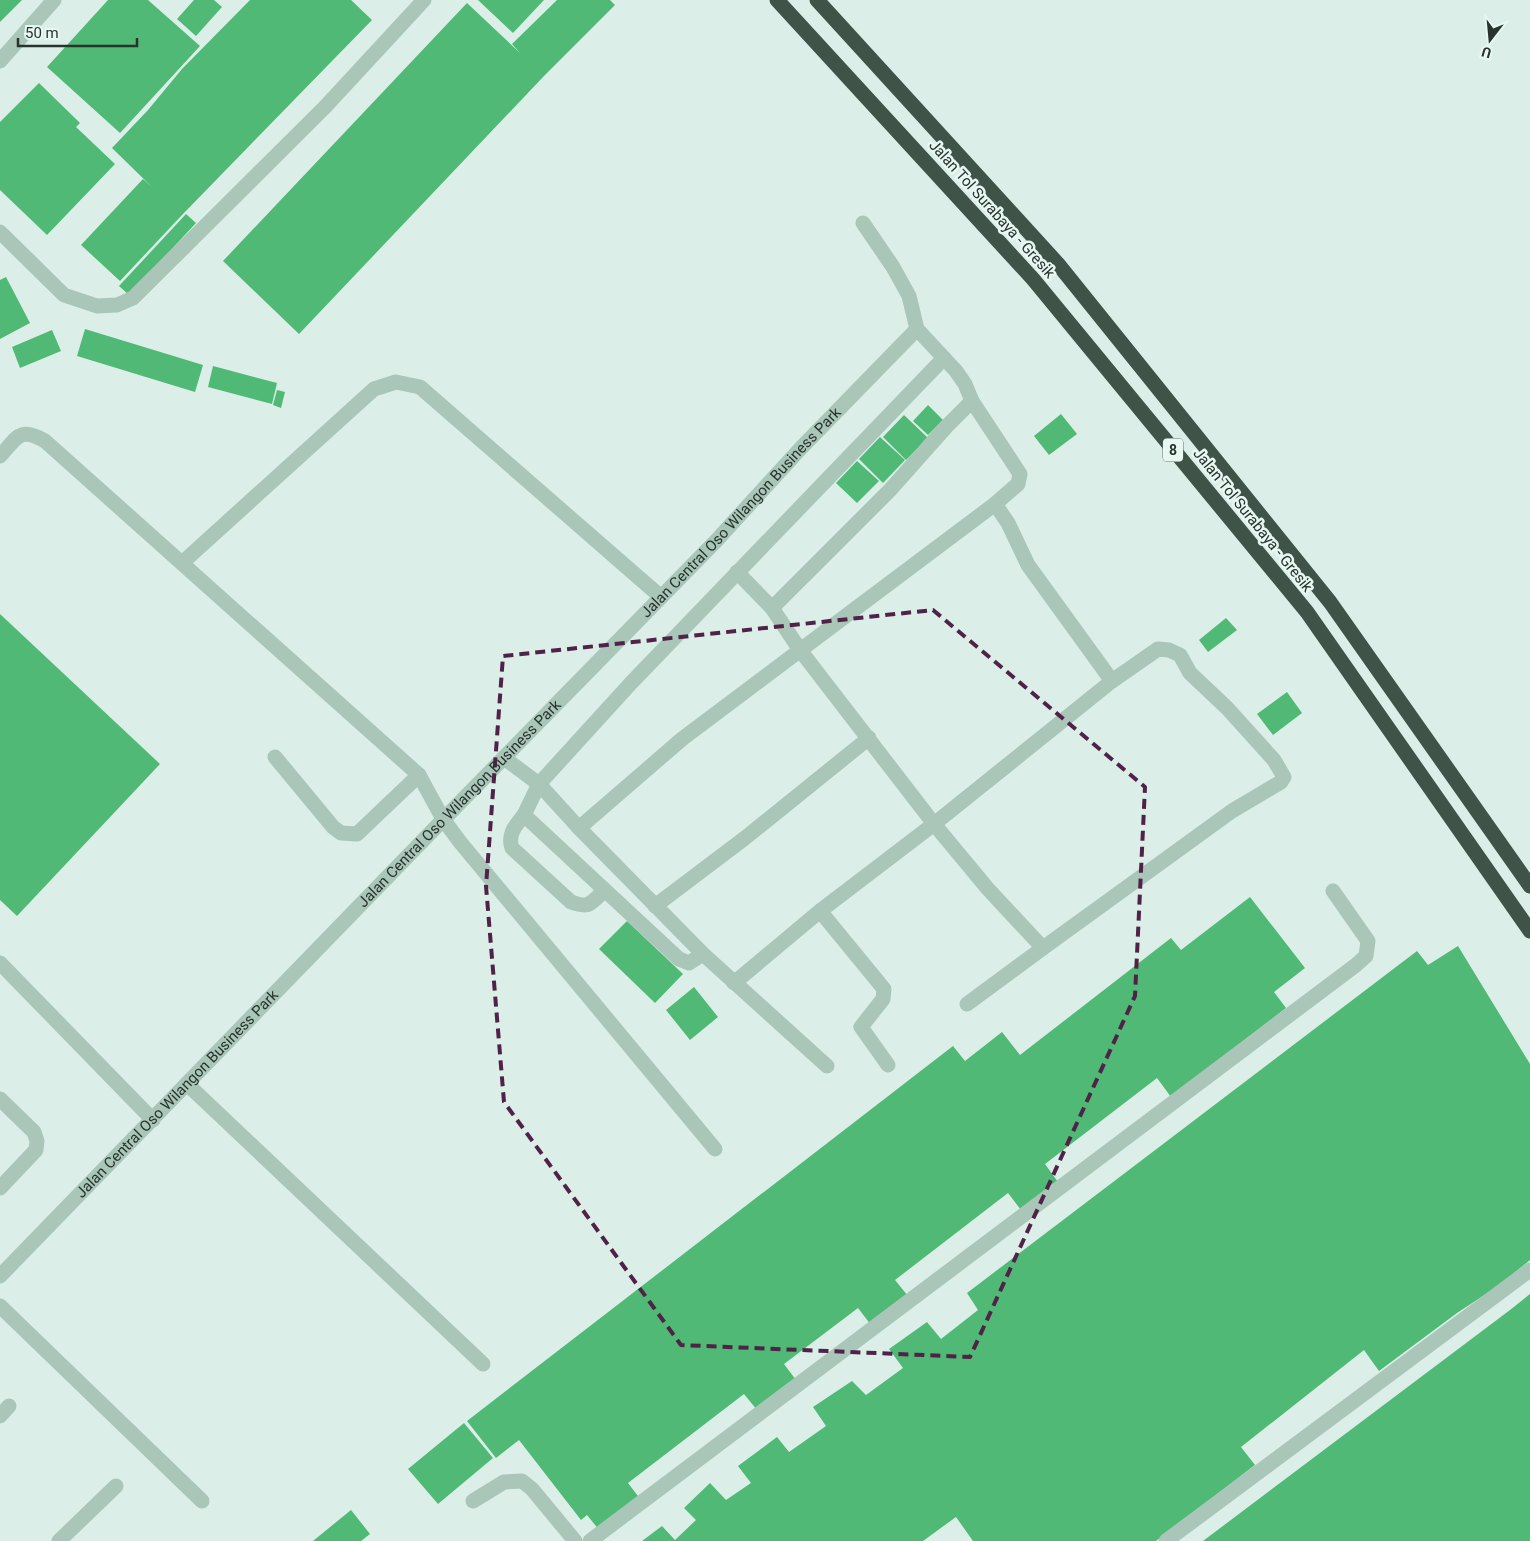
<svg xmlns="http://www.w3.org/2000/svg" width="1530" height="1541" font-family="Roboto,sans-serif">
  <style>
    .building { fill: #4fb975 }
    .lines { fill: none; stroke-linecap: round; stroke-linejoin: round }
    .minor { stroke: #a9c6b9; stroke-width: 15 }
    .highway { stroke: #405348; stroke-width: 15 }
    .marked { fill: none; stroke: #502248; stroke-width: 4; stroke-dasharray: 10 6; stroke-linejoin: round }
    .labels { text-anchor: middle; stroke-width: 5; stroke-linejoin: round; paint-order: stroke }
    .shield { fill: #e7f7f2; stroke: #616e68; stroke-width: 1 }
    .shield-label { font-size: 14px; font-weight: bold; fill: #28332d }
    .street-label { font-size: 15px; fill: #28332d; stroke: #e7f7f2 }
  </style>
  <rect width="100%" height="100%" fill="#dbefe8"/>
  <!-- building -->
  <g class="building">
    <path d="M0,0H22L0,22Z"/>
    <path d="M108,0H148L200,46L120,133L47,67Z"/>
    <path d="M194,0H214L222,7L196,36L177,19Z"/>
    <path d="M250,0H351L372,20L182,215L120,281L81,245L143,179L152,187L112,148L148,110L182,69Z"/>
    <path d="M478,0H544L513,33Z"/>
    <path d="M557,0H610L615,5L544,76L299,334L223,261L467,3L520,53L512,44Z"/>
    <path d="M39,83L80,123L76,127L115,164L47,235L0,190V122Z"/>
    <path d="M186,214L196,223L129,295L119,286Z"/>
    <path d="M6,277L30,323L0,339V280Z"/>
    <path d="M85,329L203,365L195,392L77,356Z"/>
    <path d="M52,330L61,351L20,368L12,347Z"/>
    <path d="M213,366L277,383L272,404L208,387Z"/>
    <path d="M277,390L285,392L281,408L273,405Z"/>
    <path d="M928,405L943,420L928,435L913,421Z"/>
    <path d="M1061,414L1077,434L1049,455L1034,436Z"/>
    <path d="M904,415L928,438L906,460L883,437Z"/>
    <path d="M880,437L905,460L883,483L859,459Z"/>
    <path d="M857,461L879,481L857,503L836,483Z"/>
    <path d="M0,614L160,764L17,916L0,900Z"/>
    <path d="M1226,618L1237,630L1208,652L1199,640Z"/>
    <path d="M1287,692L1302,713L1273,735L1257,714Z"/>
    <path d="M1250,897L1305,968L1274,992L1286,1008L1171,1097L1157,1078L1045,1164L1058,1182L1021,1210L1008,1193L895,1280L908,1296L871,1325L858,1308L784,1364L796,1380L757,1410L744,1394L628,1483L641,1500L600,1531L587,1515L581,1520L519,1440L496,1458L467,1421L953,1046L965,1061L1002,1032L1020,1055L1171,938L1181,950Z"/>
    <path d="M627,921L683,974L655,1003L599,949Z"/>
    <path d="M1458,946L1530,1064V1260L1498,1286L1457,1313L1379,1371L1364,1350L1241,1447L1255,1465L1156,1541H973L956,1517L923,1541H642L662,1526L675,1540L696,1520L684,1508L710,1483L726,1500L751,1483L738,1466L777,1437L789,1452L826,1426L813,1407L852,1381L866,1395L903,1368L889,1349L927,1322L941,1339L978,1310L967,1293L1417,951L1428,965Z"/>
    <path d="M694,987L718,1017L690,1040L666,1010Z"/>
    <path d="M1530,1294V1541H1203L1510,1310Z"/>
    <path d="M464,1423L493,1458L438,1504L408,1469Z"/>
    <path d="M351,1510L370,1534L361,1541H313Z"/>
  </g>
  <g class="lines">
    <!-- minor -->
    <g class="minor">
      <path d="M0,61L54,0"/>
      <path d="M863,223L893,267L909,296L917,329L956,371L965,384L972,401L1020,474L1018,484L995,504L1008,523L1028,565L1112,681"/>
      <path d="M0,232L64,295L97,306L117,305L133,298L325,107L424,0"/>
      <path d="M0,456C17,438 19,426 45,441L419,775L443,819L460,842L715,1149"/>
      <path d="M182,563L374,389L396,382L420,387L661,597"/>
      <path d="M772,608L890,490L946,427L972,401"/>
      <path d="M275,757L333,827L341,833L357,834L419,775"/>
      <path d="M504,758L539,784L579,828L703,954L827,1066"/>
      <path d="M524,815C516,825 507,834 512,848L571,902C591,909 590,903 604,891"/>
      <path d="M579,828L682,739L995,504"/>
      <path d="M655,906L745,838L869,738"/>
      <path d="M820,911L884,989L883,999L861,1027L888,1065"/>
      <path d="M703,954L689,963L679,959L524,815L539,784L631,683L944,358"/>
      <path d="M0,963L153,1120"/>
      <path d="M734,983L820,911L934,824L1112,681L1158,649L1169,650L1180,655L1190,673L1227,708L1274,760L1284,777L1281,782L1232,811L1043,948L988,889L934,824L800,650L772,608L737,572"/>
      <path d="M967,1004L1043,948"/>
      <path d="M187,1084L483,1364"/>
      <path d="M0,1099L34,1132L37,1141L36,1150L0,1188"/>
      <path id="s1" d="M0,1276L437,826L716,541L801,448L917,329"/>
      <path d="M0,1306L202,1501"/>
      <path d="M0,1416L9,1406"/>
      <path d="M473,1501L504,1482L522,1481L532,1489L575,1541"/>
      <path d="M59,1541L116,1486"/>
      <path d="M590,1541L1356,965L1366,956L1368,941L1333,891"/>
      <path d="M1166,1541L1530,1270"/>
    </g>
    <!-- highway -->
    <g class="highway">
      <path d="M777,0L1033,279L1307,612L1530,931"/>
      <path d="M817,0L1058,264L1330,602L1530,886"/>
    </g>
  </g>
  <!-- marked area -->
  <path class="marked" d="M933,610L1145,787L1135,996L970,1357L681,1345L504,1102L486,886L503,656Z"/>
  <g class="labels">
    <!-- shield labels -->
    <rect class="shield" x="1163" y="438.5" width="20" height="23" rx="4"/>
    <g class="shield-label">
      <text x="1173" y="455">8</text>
    </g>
    <!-- street labels -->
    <g class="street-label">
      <text transform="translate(992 209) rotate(48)" y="5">Jalan Tol Surabaya - Gresik</text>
      <text dy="5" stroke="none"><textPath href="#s1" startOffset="1064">Jalan Central Oso Wilangon Business Park</textPath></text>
      <text transform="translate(1253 520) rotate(51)" y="5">Jalan Tol Surabaya - Gresik</text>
      <text dy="5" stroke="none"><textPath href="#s1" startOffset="659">Jalan Central Oso Wilangon Business Park</textPath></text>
      <text dy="5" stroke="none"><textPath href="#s1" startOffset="254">Jalan Central Oso Wilangon Business Park</textPath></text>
    </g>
  </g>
  <!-- north arrow -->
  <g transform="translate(1490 40) rotate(196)" stroke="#e7f7f2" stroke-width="4" paint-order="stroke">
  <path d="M0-4L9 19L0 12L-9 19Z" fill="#28332d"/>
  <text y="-8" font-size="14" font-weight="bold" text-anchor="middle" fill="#28332d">U</text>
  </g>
  <!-- scale -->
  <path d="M18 38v8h119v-8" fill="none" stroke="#28332d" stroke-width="2.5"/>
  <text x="25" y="38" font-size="15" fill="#28332d" stroke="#e7f7f2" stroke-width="4" paint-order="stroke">50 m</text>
</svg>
